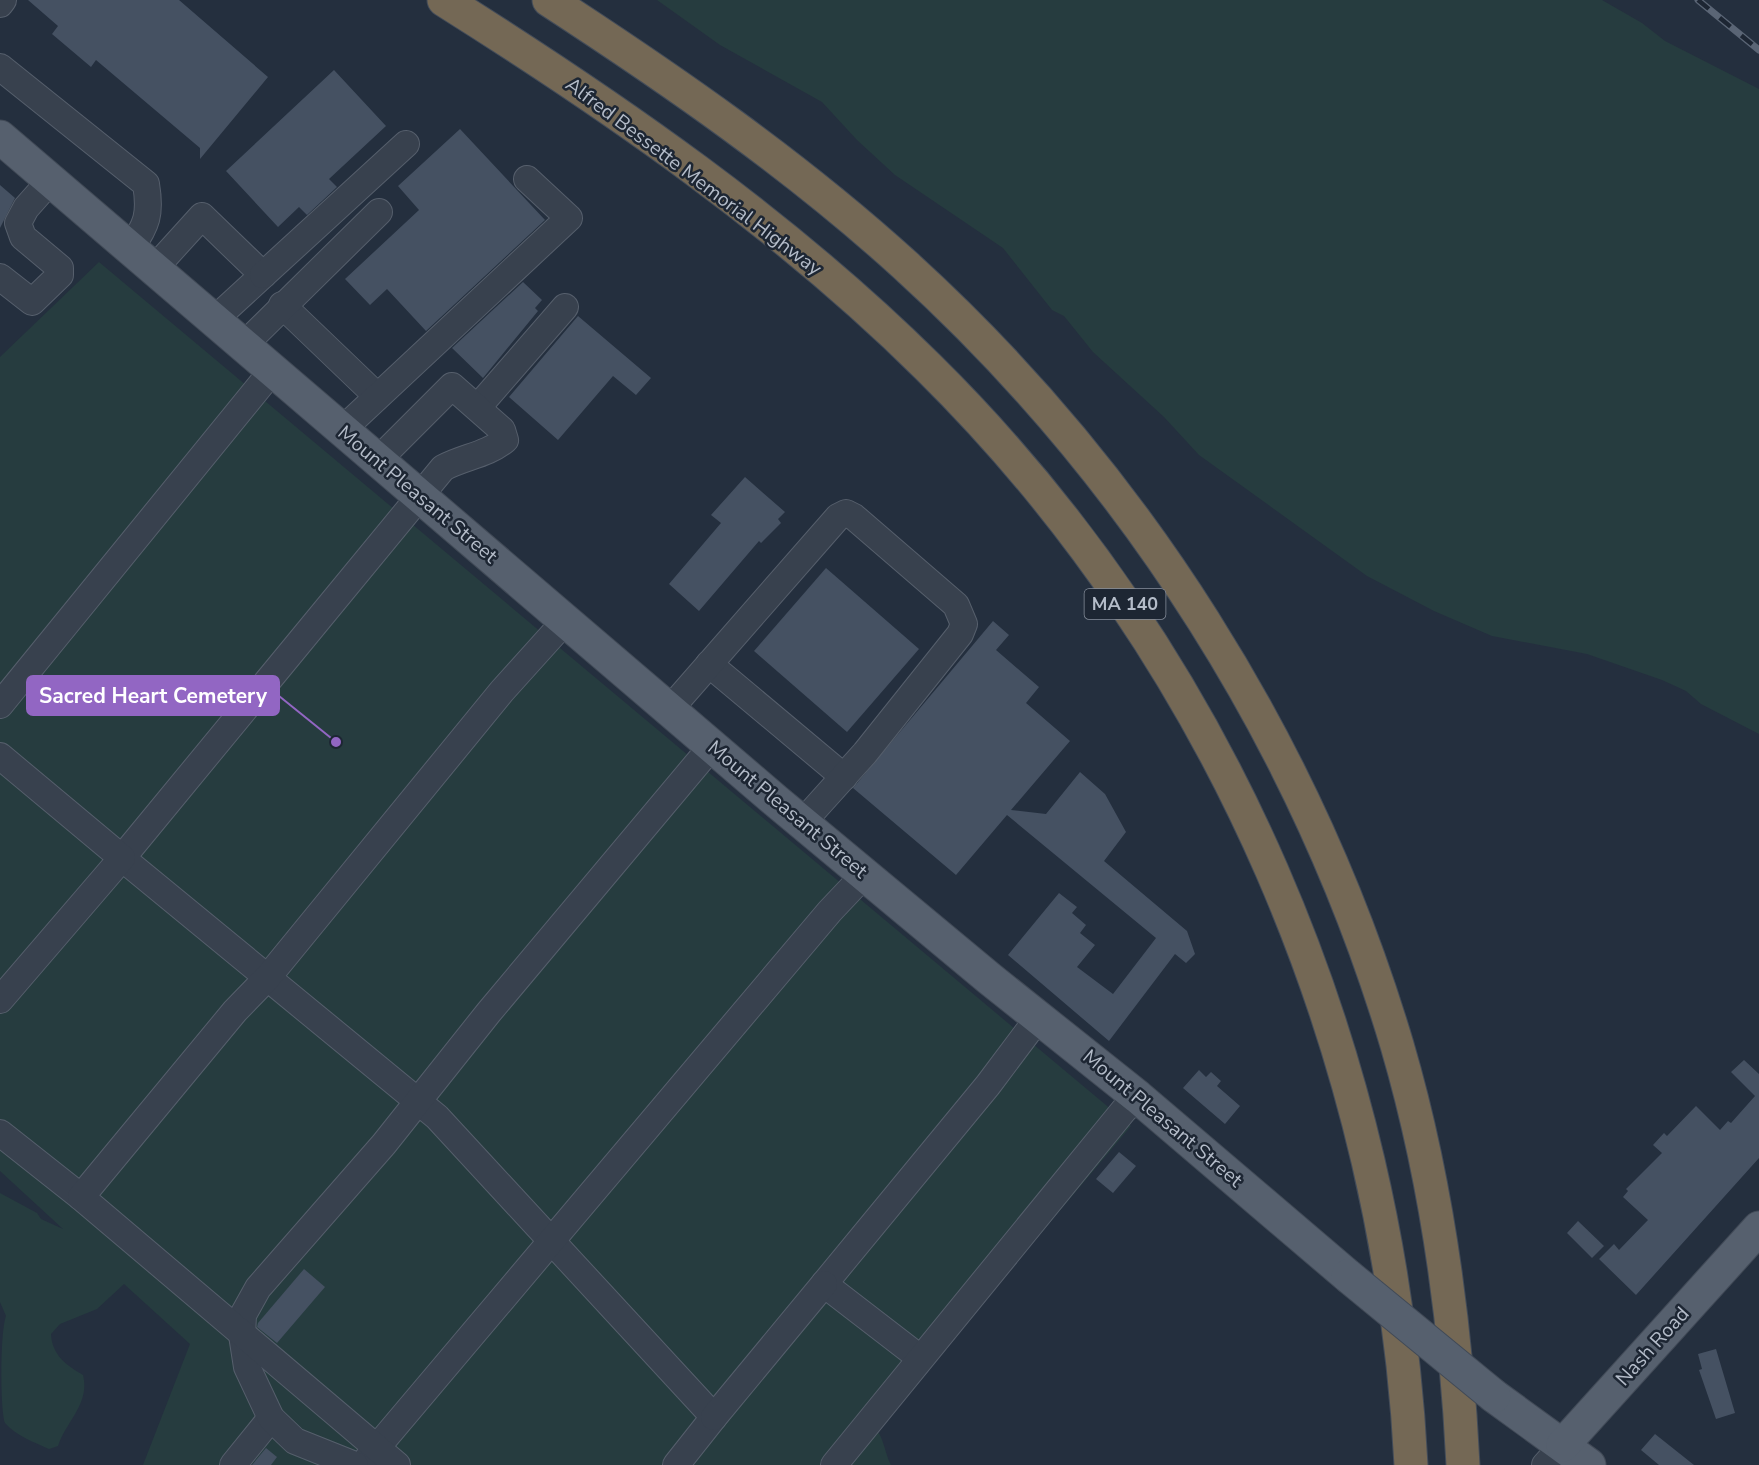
<svg xmlns="http://www.w3.org/2000/svg" width="1759" height="1465" font-family="'Nunito Sans',sans-serif">
  <style>
    .green { fill: #263c3f }
    .building { fill: #455162 }
    .lines { fill: none; stroke-linecap: round; stroke-linejoin: round }
    .minor-casing { stroke: #565f6c; stroke-width: 28 }
    .major-casing { stroke: #414a57; stroke-width: 35 }
    .highway-casing { stroke: #434c59; stroke-width: 35 }
    .minor { stroke: #38414e; stroke-width: 26 }
    .major { stroke: #56606e; stroke-width: 33 }
    .highway { stroke: #746855; stroke-width: 33 }
    .rail-casing { stroke: #5a6575; stroke-width: 7 }
    .rail { stroke: #1d2633; stroke-width: 4.5; stroke-dasharray: 14; stroke-linecap: butt }
    .major-bridge-casing { stroke: #414a57; stroke-width: 35; stroke-linecap: butt }
    .major-bridge { stroke: #56606e; stroke-width: 33 }
    .labels { text-anchor: middle; stroke-width: 5; stroke-linejoin: round; paint-order: stroke }
    .shield { fill: #1d2633; stroke: #878f9c; stroke-width: 1.5 }
    .shield-label { font-size: 18px; font-weight: bold; fill: #b4bcc9 }
    .street-label { font-size: 20px; fill: #b4bcc9; stroke: #1d2633 }
    .leader { fill: none; stroke: #9266c3; stroke-width: 2 }
    .callout-dot { fill: #9266c3; stroke: #1d2633; stroke-width: 2 }
    .callout { fill: #9266c3; stroke: #9266c3; stroke-width: 2 }
    .callout-label { font-size: 21px; text-anchor: middle; font-weight: bold; fill: #fff }
  </style>
  <rect width="100%" height="100%" fill="#242f3e"/>
  <!-- green -->
  <g class="green">
    <path d="M657,0H1602L1642,23L1665,41L1759,89V734L1701,704L1686,691L1662,680L1587,654L1492,636L1434,611L1367,576L1199,455L1164,417L1093,352L1064,316L1052,310L1003,248L895,175L857,140L822,102L720,45Z"/>
    <path d="M99,262L1131,1126L876,1429C884,1438 885,1454 891,1465H143L190,1344L124,1284L97,1309L60,1324L51,1334C52,1355 66,1365 83,1375C90,1404 67,1420 58,1446L49,1449C34,1442 16,1436 5,1423C0,1410 0,1332 6,1316L0,1302V1193L37,1213L41,1219L63,1229L0,1171V357Z"/>
  </g>
  <!-- building -->
  <g class="building">
    <path d="M28,0H179L268,77L200,159V148L96,60L91,67L52,34L58,26Z"/>
    <path d="M334,70L386,126L329,179L337,187L307,215L299,207L278,227L226,171Z"/>
    <path d="M460,129L545,220L426,331L387,289L370,305L345,279L419,210L398,186Z"/>
    <path d="M0,185L15,198L0,228Z"/>
    <path d="M523,282L542,300L535,308L538,311L483,378L452,348Z"/>
    <path d="M578,316L651,378L636,395L613,376L558,440L509,397Z"/>
    <path d="M745,477L785,512L778,519L781,523L761,543L759,541L699,611L669,584L721,523L711,515Z"/>
    <path d="M826,568L919,649L847,732L754,651Z"/>
    <path d="M993,621L1009,635L996,650L1039,687L1026,703L1070,741L1011,810L1046,814L1080,772L1105,794L1126,832L1104,861L1187,931L1195,954L1186,963L1175,954L1109,1041L1008,955L1059,893L1077,907L1072,913L1086,925L1080,933L1095,945L1077,967L1113,994L1156,938L1007,815L956,875L853,788Z"/>
    <path d="M1744,1060L1759,1074V1158L1636,1295L1599,1259L1614,1244L1619,1250L1648,1220L1623,1197L1628,1191L1626,1189L1662,1153L1653,1145L1664,1133L1667,1136L1696,1106L1720,1130L1728,1121L1731,1123L1755,1096L1731,1072Z"/>
    <path d="M1199,1070L1206,1077L1211,1072L1221,1081L1217,1086L1240,1106L1225,1124L1183,1088Z"/>
    <path d="M1119,1152L1136,1166L1113,1193L1096,1179Z"/>
    <path d="M1578,1221L1604,1246L1592,1258L1567,1233Z"/>
    <path d="M304,1269L325,1287L277,1343L257,1327L258,1323Z"/>
    <path d="M1716,1349L1735,1413L1716,1419L1699,1370L1702,1369L1698,1354Z"/>
    <path d="M1655,1434L1694,1465H1659L1641,1450Z"/>
    <path d="M266,1448L277,1457L271,1465H252Z"/>
  </g>
  <g class="lines">
    <!-- minor casing -->
    <g class="minor-casing">
      <g id="minor">
        <path d="M0,4L3,0"/>
        <path d="M0,67L146,184C151,214 147,225 130,249"/>
        <path d="M153,270L202,216L263,275L214,320"/>
        <path d="M263,275L406,144"/>
        <path d="M0,277L32,302L60,275V268L23,237L18,223L26,208L50,181"/>
        <path d="M282,305L377,396"/>
        <path d="M243,346L379,212"/>
        <path d="M478,407L565,307"/>
        <path d="M342,430L569,218L527,179"/>
        <path d="M378,460L452,386L502,430L505,440C487,455 463,457 443,468L122,858L437,1117L714,1417L676,1465"/>
        <path d="M709,664L844,777"/>
        <path d="M0,705L272,371"/>
        <path d="M670,709L838,517L846,513L854,517L956,605L964,624L960,634L865,753L802,823"/>
        <path d="M0,756L122,858L0,1000"/>
        <path d="M0,1133L81,1197"/>
        <path d="M920,1358L824,1284L988,1085L1039,1017"/>
        <path d="M714,1417L824,1284"/>
        <path d="M368,1458L830,911L865,874"/>
        <path d="M233,1465L271,1418"/>
        <path d="M355,1465L295,1441L271,1418L247,1367L242,1335L243,1315L258,1288L384,1144L489,1012L712,746"/>
        <path d="M397,1465L81,1197L235,1011L268,977L502,691L566,620"/>
        <path d="M834,1465L1124,1110L1138,1097"/>
        <path d="M1545,1465L1563,1445"/>
      </g>
    </g>
    <!-- major casing -->
    <g class="major-casing">
      <g id="major">
        <path d="M0,137L776,801L990,979L1138,1097L1348,1276"/>
        <path d="M1494,1396L1589,1465"/>
        <path d="M1563,1445L1759,1228"/>
      </g>
    </g>
    <!-- highway casing -->
    <g class="highway-casing">
      <g id="highway">
        <path d="M444,0C614,107 785,225 928,367C1222,657 1390,1054 1411,1465"/>
        <path d="M549,0C672,80 795,165 905,265C1135,474 1308,746 1397,1045C1437,1181 1456,1324 1463,1465"/>
      </g>
    </g>
    <!-- minor -->
    <use href="#minor" class="minor"/>
    <!-- major -->
    <use href="#major" class="major"/>
    <!-- highway -->
    <use href="#highway" class="highway"/>
    <!-- rail casing -->
    <g class="rail-casing">
      <path id="rail" d="M1698,0L1759,50"/>
    </g>
    <!-- rail -->
    <use href="#rail" class="rail"/>
    <!-- major-bridge casing -->
    <g class="major-bridge-casing">
      <path id="major-bridge" d="M1348,1276L1494,1396"/>
    </g>
    <!-- major-bridge -->
    <use href="#major-bridge" class="major-bridge"/>
  </g>
  <g class="labels">
    <!-- shield labels -->
    <rect class="shield" x="1084.5" y="589" width="81" height="30" rx="4.5"/>
    <g class="shield-label">
      <text x="1125" y="610">MA 140</text>
    </g>
    <!-- street labels -->
    <g class="street-label">
      <text transform="translate(694 176) rotate(37)" y="7">Alfred Bessette Memorial Highway</text>
      <text transform="translate(418 494) rotate(40)" y="7">Mount Pleasant Street</text>
      <text transform="translate(788 809) rotate(40)" y="7">Mount Pleasant Street</text>
      <text transform="translate(1163 1118) rotate(40)" y="7">Mount Pleasant Street</text>
      <text transform="translate(1652 1346) rotate(-48)" y="7">Nash Road</text>
    </g>
  </g>
  <!-- callouts -->
  <path class="leader" d="M336 742L279 696"/>
  <circle class="callout-dot" cx="336" cy="742" r="6"/>
  <rect class="callout" x="27" y="676" width="252" height="39" rx="6"/>
  <g class="callout-label">
    <text x="153" y="703">Sacred Heart Cemetery</text>
  </g>
</svg>
